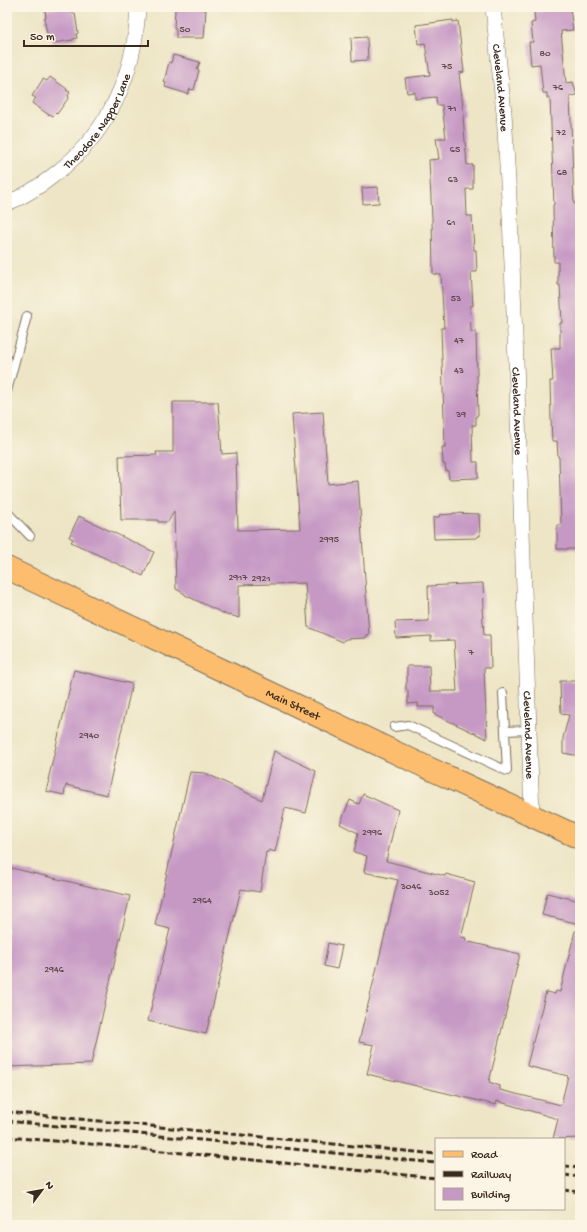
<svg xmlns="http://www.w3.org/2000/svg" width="587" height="1232" font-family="'Gochi Hand',sans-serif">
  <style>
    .building { fill: #c699c5 }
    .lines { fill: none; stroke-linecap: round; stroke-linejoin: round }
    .service-casing { stroke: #796b58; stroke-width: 10 }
    .minor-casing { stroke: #796b58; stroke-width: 16 }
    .primary-casing { stroke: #796b58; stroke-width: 24 }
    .service { stroke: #fff; stroke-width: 8 }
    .minor { stroke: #fff; stroke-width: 15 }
    .primary { stroke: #fcbd6e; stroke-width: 22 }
    .rail { stroke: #3b2a1e; stroke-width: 3; stroke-dasharray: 6 3; stroke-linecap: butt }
    .labels { text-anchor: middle; stroke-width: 4; stroke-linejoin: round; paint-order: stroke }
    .number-label { font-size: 10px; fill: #5e4648 }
    .street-label { font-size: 12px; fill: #3b2a1e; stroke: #fcf5e5 }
  </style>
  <rect width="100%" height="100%" fill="#fcf5e5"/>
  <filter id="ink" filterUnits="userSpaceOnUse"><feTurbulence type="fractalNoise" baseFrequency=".025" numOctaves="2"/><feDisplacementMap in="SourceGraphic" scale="8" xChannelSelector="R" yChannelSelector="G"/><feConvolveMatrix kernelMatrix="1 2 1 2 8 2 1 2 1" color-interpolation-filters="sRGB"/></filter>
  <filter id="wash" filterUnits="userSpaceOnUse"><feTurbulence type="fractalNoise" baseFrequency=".012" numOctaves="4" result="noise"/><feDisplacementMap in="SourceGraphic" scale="16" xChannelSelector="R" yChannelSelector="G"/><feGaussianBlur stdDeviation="0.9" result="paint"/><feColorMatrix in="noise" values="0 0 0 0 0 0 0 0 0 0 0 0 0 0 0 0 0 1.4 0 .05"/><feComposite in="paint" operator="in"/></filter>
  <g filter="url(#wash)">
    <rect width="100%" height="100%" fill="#ede5c5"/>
    <g id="blocks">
      <!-- building -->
      <g class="building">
        <path d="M61,7H72L73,14L75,13L78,33L76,34L77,38L73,39V40L53,43L52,38H48L44,18H46L45,10Z"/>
        <path d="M177,7H204V10H206L204,38H176V29H174L175,9H177Z"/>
        <path d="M570,8L573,30L561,31L566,83L573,82L577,95L570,96L574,204L580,203V549H557V525H561L559,457H558L557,441H552L551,419L550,381H553L551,348H560V323H562L560,285H558V262H554L553,205H554L550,98H547V93H543L540,64L531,65L529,42H533L531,23L535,22L534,12Z"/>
        <path d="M453,20V22L458,21L464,72L459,73L464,116L463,117L467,165H473V189H466L467,216H472L474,250H476L477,272H471L473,306H470L471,332H476L478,415L476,416V425H472L473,462H478V478L449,479L448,471H446L445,464H443L442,447H445L441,328H444L441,275L433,274L432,218L429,160L439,159L436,138H446L442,105H437L436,97L415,99V92L407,93L405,78L430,75L425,43L418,44L416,25Z"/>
        <path d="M367,37L368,60L352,61L351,38Z"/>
        <path d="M173,55L200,62L197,70H199L194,90L190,89L188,94L165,87L166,83L164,82L169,62L171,63Z"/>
        <path d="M50,77L67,89L66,90L70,92L68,96L69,97L57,114L56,113L53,116L50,114L49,115L32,103L36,98L32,96L43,79L47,81Z"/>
        <path d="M378,187L379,203L363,204L362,188Z"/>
        <path d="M173,402H218L222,454L236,453L238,530L300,529L292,414L323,412L328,484L358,481L369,635H366V638L345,639L343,642L308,627L305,583L239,585V618L230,615L229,616L185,595V594L176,589L174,511L168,522H158V520H121L119,456L157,455L156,452H173Z"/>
        <path d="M453,513L479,514L480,536H477V538L434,539L433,518L439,517V515L453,514Z"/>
        <path d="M79,516L154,552L143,576L71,542L73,539L69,537Z"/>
        <path d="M483,583L484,608H482L484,635H490L491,668H484L487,739L434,714V707H418V703L408,704V691L406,689V684L407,682V666H429L430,691H457L454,640L431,641V636L396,638L395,622L429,621L428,586Z"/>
        <path d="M74,670L132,684L107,795L66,785L64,795L46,791L49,780H48Z"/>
        <path d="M560,681H580V756L563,753V738L569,715L561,714Z"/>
        <path d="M274,751L316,771L306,813L285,808L275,852L269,850L268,852H266L260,892L241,889L206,1034L148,1021L170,929L155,925L190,772L205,773L262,800Z"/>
        <path d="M363,794L398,810L386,861L445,876L446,874L475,882L461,937L466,938L465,941L520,954L489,1082L500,1086V1090L561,1105L568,1076L527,1066V1065L546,992L555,994L556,991L560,992L575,931H580V1138L553,1139L558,1119L497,1101L496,1105L367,1074L374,1045L359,1042L398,880L364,872L367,856L354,852L358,833L340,824L350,800L359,804Z"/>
        <path d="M7,867L130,896L91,1064L7,1067Z"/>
        <path d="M547,893L580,901V924L542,915Z"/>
        <path d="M328,943L342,946L337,969L324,966Z"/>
      </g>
    </g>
  </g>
  <g filter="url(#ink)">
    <use href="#blocks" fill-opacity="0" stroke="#796b58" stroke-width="1"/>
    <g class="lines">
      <!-- service casing -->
      <g class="service-casing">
        <g id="service">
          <path d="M7,391L27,316"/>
          <path d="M7,512L30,536"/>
          <path d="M503,693L505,731"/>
          <path d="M394,727L408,725L507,771L505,731L529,730"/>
        </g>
      </g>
      <!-- minor casing -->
      <g class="minor-casing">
        <g id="minor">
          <path id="s1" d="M493,7L504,113L510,216L516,361L532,816"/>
          <path id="s2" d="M7,203C26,196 43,184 59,171C111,129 135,74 138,7"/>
        </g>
      </g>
      <!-- primary casing -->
      <g class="primary-casing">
        <g id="primary">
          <path id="s3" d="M7,568L424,766L580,838"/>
        </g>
      </g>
      <!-- service -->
      <use href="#service" class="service"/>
      <!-- minor -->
      <use href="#minor" class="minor"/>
      <!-- primary -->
      <use href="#primary" class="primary"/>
      <!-- rail -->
      <g class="rail">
        <path d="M7,1112L436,1154"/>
        <path d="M7,1121L436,1163"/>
        <path d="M7,1137L101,1145L436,1178"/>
        <path d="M564,1166L580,1167"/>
        <path d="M564,1175L580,1177"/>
        <path d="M564,1190L580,1192"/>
      </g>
    </g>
  </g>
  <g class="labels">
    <!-- number labels -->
    <g class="number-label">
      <text x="185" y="32">50</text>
      <text x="545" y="56">80</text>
      <text x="447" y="69">75</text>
      <text x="558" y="90">76</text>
      <text x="452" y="111">71</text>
      <text x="561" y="135">72</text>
      <text x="455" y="152">65</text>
      <text x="562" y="175">68</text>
      <text x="453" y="182">63</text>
      <text x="451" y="225">61</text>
      <text x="456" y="301">53</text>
      <text x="459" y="343">47</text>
      <text x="459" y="373">43</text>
      <text x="461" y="417">39</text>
      <text x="329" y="542">2995</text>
      <text x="238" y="580">2917</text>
      <text x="261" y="581">2921</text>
      <text x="471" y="655">7</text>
      <text x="89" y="738">2940</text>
      <text x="372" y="835">2996</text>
      <text x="411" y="889">3046</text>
      <text x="439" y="895">3052</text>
      <text x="202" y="903">2964</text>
      <text x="54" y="972">2946</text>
    </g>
    <!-- street labels -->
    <g class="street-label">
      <text dy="4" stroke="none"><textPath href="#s1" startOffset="81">Cleveland Avenue</textPath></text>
      <text dy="4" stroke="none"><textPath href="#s2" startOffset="125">Theodore Napper Lane</textPath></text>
      <text dy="4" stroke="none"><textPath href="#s1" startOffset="405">Cleveland Avenue</textPath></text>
      <text dy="4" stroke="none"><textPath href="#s3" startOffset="317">Main Street</textPath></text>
      <text dy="4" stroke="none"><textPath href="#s1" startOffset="729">Cleveland Avenue</textPath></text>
    </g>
  </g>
  <!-- margin -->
  <rect width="587" height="1232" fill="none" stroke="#fcf5e5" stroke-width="24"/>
  <!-- legend -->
  <rect x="435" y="1138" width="130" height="72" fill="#fcf5e5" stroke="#afa495"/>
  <rect x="443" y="1151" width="20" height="6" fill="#fcbd6e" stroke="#afa495"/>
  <text x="471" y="1158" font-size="12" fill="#3b2a1e">Road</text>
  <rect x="443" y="1171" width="20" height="6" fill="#3b2a1e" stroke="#afa495"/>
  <text x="471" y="1178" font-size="12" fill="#3b2a1e">Railway</text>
  <rect x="443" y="1188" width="20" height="12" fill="#c699c5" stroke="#afa495"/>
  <text x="471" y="1198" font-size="12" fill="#3b2a1e">Building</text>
  <!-- north arrow -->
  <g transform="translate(42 1190) rotate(58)" stroke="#fcf5e5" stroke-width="3" paint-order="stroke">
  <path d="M0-3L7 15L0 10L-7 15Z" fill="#3b2a1e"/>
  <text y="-6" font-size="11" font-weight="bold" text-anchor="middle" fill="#3b2a1e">N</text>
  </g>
  <!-- scale -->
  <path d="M24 40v6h124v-6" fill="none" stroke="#3b2a1e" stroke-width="2"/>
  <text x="30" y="40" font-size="12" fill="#3b2a1e" stroke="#fcf5e5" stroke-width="3" paint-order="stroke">50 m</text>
</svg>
